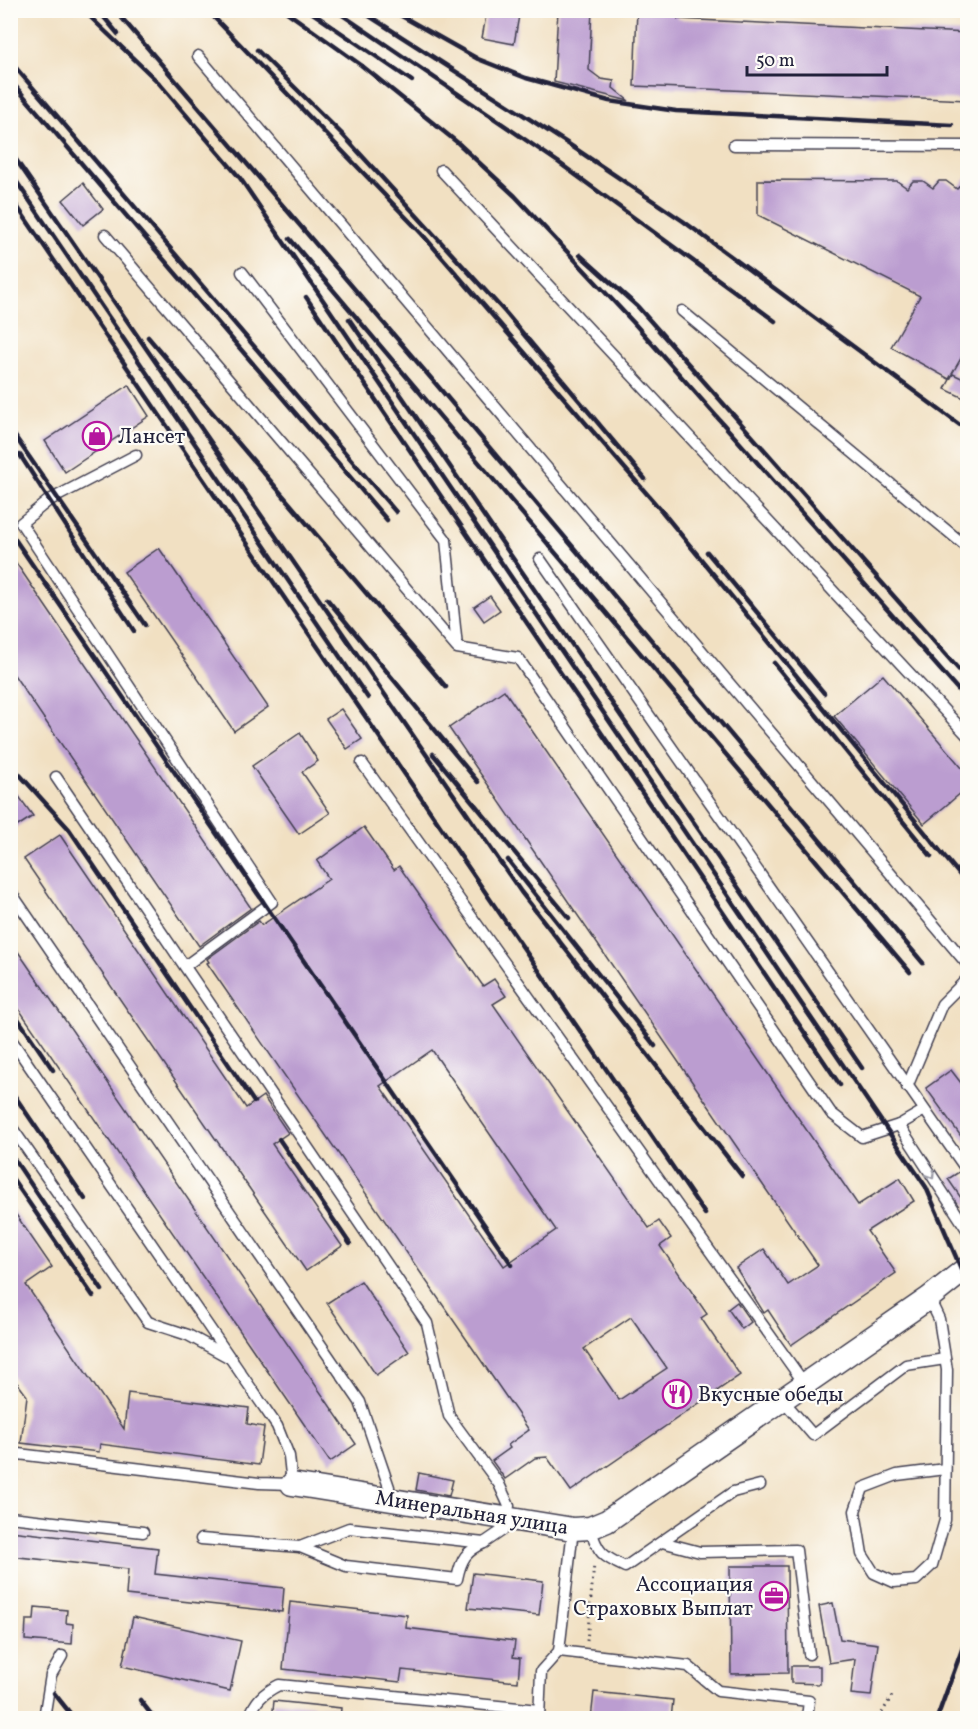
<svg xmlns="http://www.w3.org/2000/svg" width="978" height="1729" font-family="Vollkorn,serif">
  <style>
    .building { fill: #bb9dd0; fill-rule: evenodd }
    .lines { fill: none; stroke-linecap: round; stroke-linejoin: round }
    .lane-casing { stroke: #413e4f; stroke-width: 13 }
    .street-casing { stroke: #413e4f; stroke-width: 25 }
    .path { stroke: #413e4f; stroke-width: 3; stroke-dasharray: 1.5 4.5; stroke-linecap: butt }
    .lane { stroke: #fff; stroke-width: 10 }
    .street { stroke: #fff; stroke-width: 22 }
    .rail { stroke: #22223b; stroke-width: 4.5 }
    .oneway { stroke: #9c9ca7 }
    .labels { text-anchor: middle; stroke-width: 4.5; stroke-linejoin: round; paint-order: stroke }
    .poi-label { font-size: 21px; fill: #22223b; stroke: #fdfcf7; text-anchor: start }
    .street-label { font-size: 21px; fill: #22223b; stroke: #fdfcf7 }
  </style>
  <rect width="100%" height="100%" fill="#fdfcf7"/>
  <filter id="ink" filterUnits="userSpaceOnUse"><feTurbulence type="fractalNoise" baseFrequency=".0167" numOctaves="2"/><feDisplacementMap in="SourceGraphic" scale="12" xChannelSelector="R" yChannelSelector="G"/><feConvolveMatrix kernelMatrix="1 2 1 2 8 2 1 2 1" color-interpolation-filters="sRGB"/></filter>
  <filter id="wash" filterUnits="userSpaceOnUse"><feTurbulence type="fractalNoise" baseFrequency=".008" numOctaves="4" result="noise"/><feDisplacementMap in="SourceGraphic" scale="24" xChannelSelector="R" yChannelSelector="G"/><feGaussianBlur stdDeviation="1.35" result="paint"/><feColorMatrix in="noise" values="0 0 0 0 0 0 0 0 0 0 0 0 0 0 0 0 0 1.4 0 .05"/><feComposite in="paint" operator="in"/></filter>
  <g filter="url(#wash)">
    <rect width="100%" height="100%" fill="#f1e0c2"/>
    <g id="blocks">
      <!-- building -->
      <g class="building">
        <path d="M487,10H520L514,44L482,38Z"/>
        <path d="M558,10H592L589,70L601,79L614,81L613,88L629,101L554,82Z"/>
        <path d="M637,10H679L678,19L968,33V100L634,86Z"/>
        <path d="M968,177V346L949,379L891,347L920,296L758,215V180L897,181L907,188L913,181H923L933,188L939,181H946L957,189Z"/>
        <path d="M83,183L103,209L83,225L63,200Z"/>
        <path d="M953,374L968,381V400L945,389Z"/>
        <path d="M129,385L149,416L65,472L45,441Z"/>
        <path d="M159,548L268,707L234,731L124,572Z"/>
        <path d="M10,554L251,908L199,946L10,669Z"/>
        <path d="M490,596L500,610L484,621L474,607Z"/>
        <path d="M883,675L968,775V787L924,824L834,716Z"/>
        <path d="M504,690L858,1205L900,1178L914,1201L867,1231L896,1273L791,1345L768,1310L764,1313L736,1268L764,1249L788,1285L818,1265L449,728Z"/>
        <path d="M341,709L362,739L347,749L326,719Z"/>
        <path d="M300,733L318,761L302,772L330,813L299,834L252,766Z"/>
        <path d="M10,784L33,816L10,831Z"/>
        <path d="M364,827L394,870L399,866L483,986L494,979L506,996L493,1004L649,1228L659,1221L671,1238L660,1246L707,1314L701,1318L740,1375L571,1491L547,1457L535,1458L505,1479L492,1461L510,1448L508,1445L529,1430L207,963L209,962L207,959L259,921L262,925L329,879L317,861ZM432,1050L556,1230L504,1266L380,1086ZM631,1317L667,1368L619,1400L584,1349Z"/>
        <path d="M60,835L246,1108L263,1096L288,1133L272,1144L342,1246L306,1271L24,859Z"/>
        <path d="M10,940L356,1444L330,1462L10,996Z"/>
        <path d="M951,1070L968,1092V1146L926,1088Z"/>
        <path d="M959,1172L968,1179V1208L948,1179Z"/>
        <path d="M10,1206L52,1267L26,1285L124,1429L128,1393L249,1408L247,1424L264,1427L259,1465L100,1444L99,1452L21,1443L27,1396L10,1373Z"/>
        <path d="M361,1281L409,1352L376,1375L327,1303Z"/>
        <path d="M737,1302L751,1322L742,1329L728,1309Z"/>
        <path d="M419,1473L453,1480L449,1496L416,1490Z"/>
        <path d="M10,1531L158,1548L155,1574L284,1588L282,1612L126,1595L128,1569L10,1556Z"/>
        <path d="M730,1566H787L788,1673L731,1674Z"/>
        <path d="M473,1573L543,1581L539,1615L468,1608Z"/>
        <path d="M290,1602L407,1615L406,1628L515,1641L513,1657L520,1658L518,1682L402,1670L400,1682L283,1669Z"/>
        <path d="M833,1603L840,1639L878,1644L871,1696L851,1694L855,1659L829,1663L819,1606Z"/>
        <path d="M35,1607L67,1610L66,1623L73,1624L72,1644L25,1640L26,1620H34Z"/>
        <path d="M133,1617L241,1641L230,1691L122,1666Z"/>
        <path d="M791,1666H820V1684L791,1683Z"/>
        <path d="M594,1692L673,1700L671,1719H591Z"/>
        <path d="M274,1701L341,1708L340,1719H272Z"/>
      </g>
    </g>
  </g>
  <g filter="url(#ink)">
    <use href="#blocks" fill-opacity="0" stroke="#413e4f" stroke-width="1.5"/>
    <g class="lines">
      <!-- lane casing -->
      <g class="lane-casing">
        <g id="lane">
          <path d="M198,56L968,965"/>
          <path d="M734,145L968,146"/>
          <path d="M441,170L968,736"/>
          <path d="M105,235L457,648L518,658L831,1113L862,1137L899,1125L923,1111"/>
          <path d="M242,272L446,540L457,647"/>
          <path d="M682,311L968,548"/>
          <path d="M136,455L48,501L21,523L272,902L185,966"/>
          <path d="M540,559L968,1172"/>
          <path d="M362,763L804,1383"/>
          <path d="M56,777L427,1323L449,1416L499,1484L509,1506L503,1530L484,1543L349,1528L300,1547L201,1539"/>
          <path d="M10,891L360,1402L389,1487L388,1499"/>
          <path d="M10,1038L277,1426L289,1456L292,1484L259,1483L10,1453"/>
          <path d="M907,1087L942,1004L968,978"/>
          <path d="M10,1125L148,1322L188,1335L232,1359"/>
          <path d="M899,1125L968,1231"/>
          <path d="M929,1298L939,1319L947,1370L945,1520L932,1565L916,1580L894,1582L874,1573L862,1554L855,1511L863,1488L897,1475L945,1469"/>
          <path d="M782,1399L813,1435L906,1365L945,1359"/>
          <path d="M10,1517L143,1532"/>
          <path d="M590,1528C598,1553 602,1556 625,1567L733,1492L760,1485"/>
          <path d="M662,1542L700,1552L796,1550L809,1654"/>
          <path d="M300,1547L346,1566L457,1579C461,1559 466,1551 484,1543"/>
          <path d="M559,1651L688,1666L718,1691L809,1701L807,1718"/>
          <path d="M44,1718L51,1675L62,1656"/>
          <path d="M249,1718C255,1701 263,1693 279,1685L539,1710"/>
          <path d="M539,1718L541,1671L559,1651L573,1529"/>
        </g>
      </g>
      <!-- street casing -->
      <g class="street-casing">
        <path id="street" d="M292,1484L573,1529L590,1528L607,1521L929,1298L968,1267"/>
      </g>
      <!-- path -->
      <g class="path">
        <path d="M587,1641L594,1564"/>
        <path d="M879,1718L893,1694"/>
      </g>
      <!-- lane -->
      <use href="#lane" class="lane"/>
      <!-- street -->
      <use href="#street" class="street"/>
      <!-- rail -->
      <g class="rail">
        <path d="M83,10L158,82L240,178L926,1187L968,1285"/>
        <path d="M98,10L118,34"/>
        <path d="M115,10L436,384L923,963"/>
        <path d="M207,10L422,234L660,509L968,885"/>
        <path d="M284,10L361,65L458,143L515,196L633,322L968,701"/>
        <path d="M308,10L412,81"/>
        <path d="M335,10L558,162L775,321"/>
        <path d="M360,10L570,145L683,221L968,431"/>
        <path d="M391,10L478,59L526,78L609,101L676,111L952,125"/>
        <path d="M257,50L342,134L505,312L645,479"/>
        <path d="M10,61L396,512"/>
        <path d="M10,80L387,520"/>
        <path d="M10,151L521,892L742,1176"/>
        <path d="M10,172L368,698"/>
        <path d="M10,196L705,1214"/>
        <path d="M290,239L910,972"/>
        <path d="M580,255L638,307L968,680"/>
        <path d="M306,297L840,1085"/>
        <path d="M349,319L862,1068"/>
        <path d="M148,337L446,687"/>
        <path d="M10,429L145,625"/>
        <path d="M20,455L134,631"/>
        <path d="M10,532L512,1265"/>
        <path d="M707,552L824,693"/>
        <path d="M327,599L478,782"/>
        <path d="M774,663L931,856"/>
        <path d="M433,754L569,918"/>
        <path d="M10,764L69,829L254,1102"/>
        <path d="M508,860L655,1046"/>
        <path d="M10,1007L53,1070"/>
        <path d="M10,1089L85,1199"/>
        <path d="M279,1139L350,1244"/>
        <path d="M10,1153L102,1290"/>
        <path d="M10,1175L93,1296"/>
        <path d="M54,1693L74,1718"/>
        <path d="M140,1700L154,1718"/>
        <path d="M937,1718L968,1633"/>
      </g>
    </g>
    <!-- one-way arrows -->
    <defs><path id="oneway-chevron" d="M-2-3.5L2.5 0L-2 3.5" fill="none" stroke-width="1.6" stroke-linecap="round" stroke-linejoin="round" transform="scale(1.5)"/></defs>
    <use class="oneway" href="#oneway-chevron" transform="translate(931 1175) rotate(58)"/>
  </g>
  <!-- icons -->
  <defs>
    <g id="shop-ring" transform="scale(1.5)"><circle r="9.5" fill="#fdfcf7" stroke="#b5179e" stroke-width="1.5"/><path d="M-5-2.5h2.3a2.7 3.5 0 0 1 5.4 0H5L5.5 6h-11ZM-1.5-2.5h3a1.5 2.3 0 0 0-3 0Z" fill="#b5179e"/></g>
    <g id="restaurant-ring" transform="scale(1.5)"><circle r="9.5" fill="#fdfcf7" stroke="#b5179e" stroke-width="1.5"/><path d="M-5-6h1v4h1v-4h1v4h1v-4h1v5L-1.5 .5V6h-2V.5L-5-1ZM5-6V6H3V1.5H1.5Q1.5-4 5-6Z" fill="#b5179e"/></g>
    <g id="office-ring" transform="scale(1.5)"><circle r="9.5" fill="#fdfcf7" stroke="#b5179e" stroke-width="1.5"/><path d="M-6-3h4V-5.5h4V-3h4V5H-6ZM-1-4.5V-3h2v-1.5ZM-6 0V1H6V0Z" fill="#b5179e"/></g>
  </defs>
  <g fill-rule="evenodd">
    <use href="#shop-ring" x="97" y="436"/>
    <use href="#restaurant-ring" x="677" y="1394"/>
    <use href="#office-ring" x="774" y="1596"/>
  </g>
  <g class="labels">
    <!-- poi labels -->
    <g class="poi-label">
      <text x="118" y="443">Лансет</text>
      <text x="698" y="1401">Вкусные обеды</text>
      <text x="753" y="1591" text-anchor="end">Ассоциация<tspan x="753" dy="24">Страховых Выплат</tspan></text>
    </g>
    <!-- street labels -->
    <g class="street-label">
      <text transform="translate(472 1512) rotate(9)" y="7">Минеральная улица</text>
    </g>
  </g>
  <!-- margin -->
  <rect width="978" height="1729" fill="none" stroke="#fdfcf7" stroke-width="36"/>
  <!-- scale -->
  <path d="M747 66v9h140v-9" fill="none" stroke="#22223b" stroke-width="3"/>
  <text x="756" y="66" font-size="18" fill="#22223b" stroke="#fdfcf7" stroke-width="4.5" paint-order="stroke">50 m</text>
</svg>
